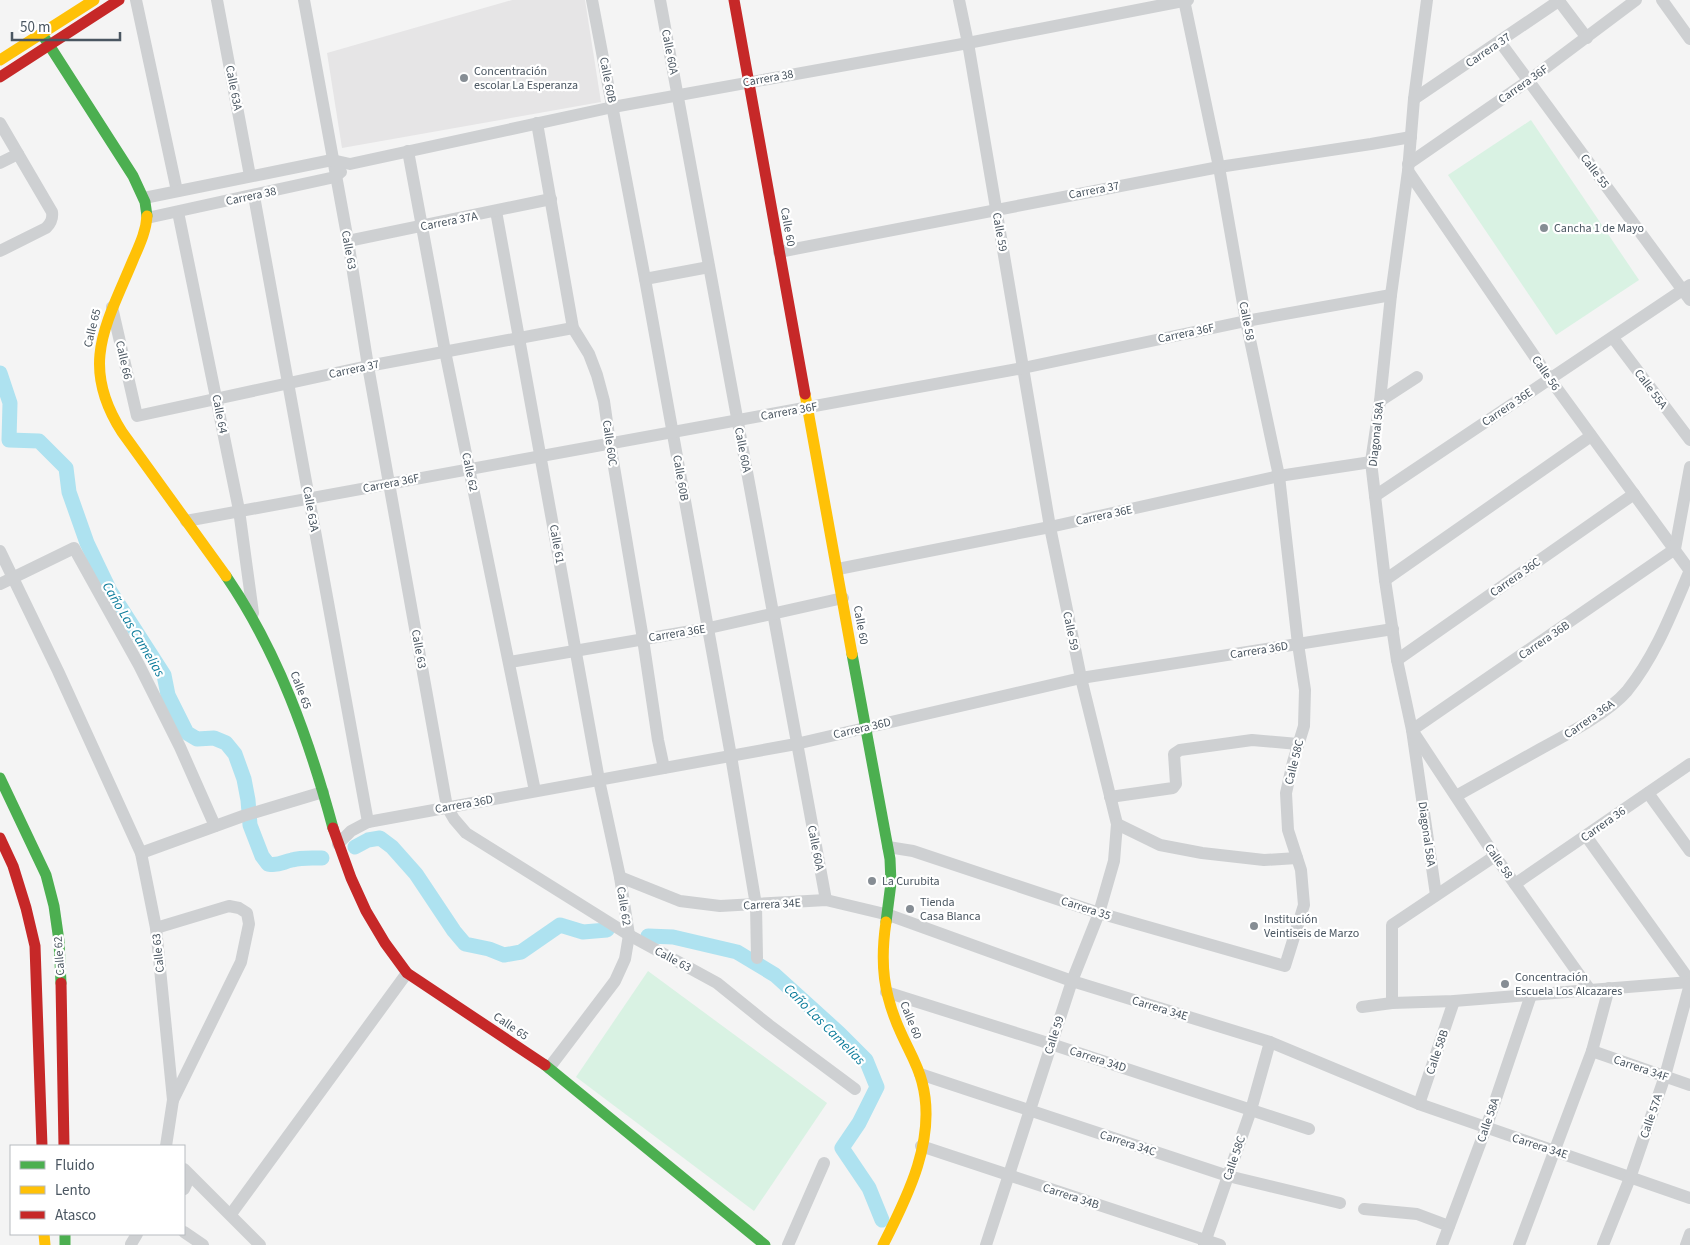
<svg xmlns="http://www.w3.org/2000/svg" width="1690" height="1245" font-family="'Source Sans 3',sans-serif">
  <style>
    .education { fill: #e6e5e6 }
    .green { fill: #d9f2e3 }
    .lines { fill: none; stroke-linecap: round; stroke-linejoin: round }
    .canal { stroke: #aee2f0; stroke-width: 15 }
    .street { stroke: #ced0d2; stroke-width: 12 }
    .fast { stroke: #4caf50; stroke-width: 11 }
    .slow { stroke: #ffc107; stroke-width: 11 }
    .jam { stroke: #c62828; stroke-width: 11 }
    .poi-dot { fill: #868d94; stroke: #fff; stroke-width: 2 }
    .labels { text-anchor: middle; stroke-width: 4.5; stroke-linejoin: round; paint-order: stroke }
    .street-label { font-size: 12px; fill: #4a5661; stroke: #fff }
    .poi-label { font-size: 12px; fill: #4a5661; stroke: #fff; text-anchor: start }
    .water-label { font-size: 14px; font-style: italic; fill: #0c7c9b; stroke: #fff }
  </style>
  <rect width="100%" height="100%" fill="#f4f4f4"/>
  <!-- education -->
  <path class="education" d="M512,0H585L601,102L342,148L327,53Z"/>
  <!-- green -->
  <g class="green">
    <path d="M1531,120L1639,280L1556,335L1448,175Z"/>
    <path d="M648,971L827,1103L754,1211L576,1077Z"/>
  </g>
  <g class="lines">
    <!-- canal -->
    <g class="canal">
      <path d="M0,373L10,403L9,440L39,441L66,468L69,492L87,543L110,591L164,675L168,695L187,733L197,739L214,738L226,743L235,754L244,779L248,800L250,825L262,856L268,864C280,866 282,862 292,860C302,857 312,858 322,858"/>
      <path d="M355,847L368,840L380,838L392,847L416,874L454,931L465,944L489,949L504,955L521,952L560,925L583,932L607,930"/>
      <path d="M648,936L673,937L737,952L775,975L839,1033L866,1060L877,1087L859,1123L842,1148L869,1188L882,1220"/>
    </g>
    <!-- street -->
    <g class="street">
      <path d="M136,0L177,191"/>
      <path d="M217,0L250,176"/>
      <path d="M304,0L348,241L368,366L447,807L454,819L466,833L629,935L717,983L769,1025L855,1089"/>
      <path d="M592,0L645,279L731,756L756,905L757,958"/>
      <path d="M660,0L826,900"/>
      <path d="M959,0L968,43L1050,527L1081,678L1117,824L1114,861L1099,913L1072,981L986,1245"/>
      <path d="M1427,0L1414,99L1408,171L1391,295L1380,401L1371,462L1385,580L1397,660L1412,730L1436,895"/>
      <path d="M1557,0L1559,1L1587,38"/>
      <path d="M1662,0L1690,39"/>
      <path d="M1500,42L1690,300"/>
      <path d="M1414,99L1560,0"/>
      <path d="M0,123L52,212C53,219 51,223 46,228L0,251"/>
      <path d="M537,123L573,328L589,354L597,375L604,401L610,443L643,639L658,740L664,768"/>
      <path d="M408,151L445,351L535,791"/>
      <path d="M0,163L18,154"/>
      <path d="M1408,164L1528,81L1636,0"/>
      <path d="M1408,171L1550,379L1690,571"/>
      <path d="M254,196L368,822"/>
      <path d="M144,198L332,160L350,164L613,107L968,43L1188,0"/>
      <path d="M496,211L599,780L620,877L629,935L625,959L615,981L549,1068"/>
      <path d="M178,212L239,510L253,613"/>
      <path d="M147,218L335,177L341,172"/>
      <path d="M348,241L551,199"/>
      <path d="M779,252L1219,167L1371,144L1411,137"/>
      <path d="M645,279L709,267"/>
      <path d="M112,307L137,416L368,366L573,328"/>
      <path d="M1613,338L1690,440"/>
      <path d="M1380,401L1417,377"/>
      <path d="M1375,496L1690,285"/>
      <path d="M186,521L1023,368L1246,321L1391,295"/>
      <path d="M0,551L58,671L141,853L156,928L173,1100L166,1146"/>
      <path d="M838,569L1050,527L1279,476L1371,462"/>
      <path d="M1385,580L1591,436"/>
      <path d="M0,584L74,548L139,665L180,747L215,826"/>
      <path d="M1397,660L1634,494"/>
      <path d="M510,662L709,628L843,598"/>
      <path d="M1648,793L1690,851"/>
      <path d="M1456,796C1485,780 1513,764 1542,748C1568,734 1608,713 1627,691C1656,655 1672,612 1690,570"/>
      <path d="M1110,797L1173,788L1176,784L1174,754L1180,750L1252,740L1298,744"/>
      <path d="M1117,824L1160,845L1202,853L1264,860L1297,858"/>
      <path d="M1586,836L1690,981"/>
      <path d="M338,844L351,831L368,822L796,744L1081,678L1393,629"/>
      <path d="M888,847L913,851L1099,913L1285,966L1304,905L1301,870L1288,830L1286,793L1293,762L1304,726L1305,690L1298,644L1279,476L1246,321L1219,167L1184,0"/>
      <path d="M141,853L243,816L323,792"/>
      <path d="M620,877L680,901L720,906L826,900L889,915L1072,981L1270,1042L1419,1104L1690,1198"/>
      <path d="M1515,884L1690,764"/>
      <path d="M156,928L229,906L239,908L247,913L249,924L241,962L173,1100"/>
      <path d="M1590,990L1495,856L1412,730L1675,549L1690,467"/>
      <path d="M886,992L1051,1044L1309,1129"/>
      <path d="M1392,1003V925L1495,856"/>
      <path d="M1362,1007L1392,1003L1454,1001L1690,982"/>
      <path d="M1592,1051L1690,1085"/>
      <path d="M920,1074L1228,1176L1340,1203"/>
      <path d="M1419,1104L1454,1001"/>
      <path d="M921,1146L1220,1245"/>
      <path d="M184,1169L260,1245"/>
      <path d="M184,1189L190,1176"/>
      <path d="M1364,1209L1417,1214L1449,1226"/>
      <path d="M231,1214L407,973"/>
      <path d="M184,1232L203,1245"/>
      <path d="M131,1244L137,1234"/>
      <path d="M788,1245L824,1163"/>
      <path d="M1204,1245L1251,1110L1270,1042"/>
      <path d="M1442,1245L1486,1128L1531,995"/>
      <path d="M1519,1245L1592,1051L1609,988"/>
      <path d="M1603,1245L1630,1178L1665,1076L1690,984"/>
      <path d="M1686,1245L1690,1234"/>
    </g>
    <!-- fast -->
    <g class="fast">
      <path d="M42,34L133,176L145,202L147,216"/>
      <path d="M226,576C278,652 309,739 333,828"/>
      <path d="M852,654L890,859L891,883L886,922"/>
      <path d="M0,778L46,875L54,906L59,941L61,983"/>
      <path d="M545,1065L765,1245"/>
      <path d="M65,1234V1245"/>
    </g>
    <!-- slow -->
    <g class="slow">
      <path d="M0,60L94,0"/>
      <path d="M147,216C146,232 139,246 133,260C106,325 79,365 122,432L226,576"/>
      <path d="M805,394L852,654"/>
      <path d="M44,1234L45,1245"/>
      <path d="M883,1245C908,1196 937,1138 922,1082C918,1065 908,1049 901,1033C883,994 880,963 886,922"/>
    </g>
    <!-- jam -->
    <g class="jam">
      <path d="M734,0L805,394"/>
      <path d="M0,77L119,0"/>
      <path d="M333,828L351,878L366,911L385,943L407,973L545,1065"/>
      <path d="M0,838L13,866L26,908L35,946L42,1146"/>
      <path d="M61,983L64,1146"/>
    </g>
  </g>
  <!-- markers -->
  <g class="poi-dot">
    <circle cx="464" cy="78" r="5"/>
    <circle cx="1544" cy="228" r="5"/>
    <circle cx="872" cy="881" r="5"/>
    <circle cx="910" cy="909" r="5"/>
    <circle cx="1254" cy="926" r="5"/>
    <circle cx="1505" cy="984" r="5"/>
  </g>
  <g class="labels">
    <!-- street labels -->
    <g class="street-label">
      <text transform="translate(1488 50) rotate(-34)" y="4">Carrera 37</text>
      <text transform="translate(670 52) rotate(79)" y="4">Calle 60A</text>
      <text transform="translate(768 78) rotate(-10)" y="4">Carrera 38</text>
      <text transform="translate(608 80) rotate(79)" y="4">Calle 60B</text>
      <text transform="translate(1523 84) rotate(-35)" y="4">Carrera 36F</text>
      <text transform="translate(234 88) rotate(79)" y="4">Calle 63A</text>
      <text transform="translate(1595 171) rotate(53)" y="4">Calle 55</text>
      <text transform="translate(1094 190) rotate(-11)" y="4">Carrera 37</text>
      <text transform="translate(251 196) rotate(-12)" y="4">Carrera 38</text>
      <text transform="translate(449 221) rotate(-11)" y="4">Carrera 37A</text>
      <text transform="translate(788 227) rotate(80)" y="4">Calle 60</text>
      <text transform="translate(1000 232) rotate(80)" y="4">Calle 59</text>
      <text transform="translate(349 250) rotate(80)" y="4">Calle 63</text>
      <text transform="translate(1247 321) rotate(79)" y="4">Calle 58</text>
      <text transform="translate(92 328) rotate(-76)" y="4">Calle 65</text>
      <text transform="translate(1186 333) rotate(-12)" y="4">Carrera 36F</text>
      <text transform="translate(124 360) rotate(77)" y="4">Calle 66</text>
      <text transform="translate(354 369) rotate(-12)" y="4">Carrera 37</text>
      <text transform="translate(1546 373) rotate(55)" y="4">Calle 56</text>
      <text transform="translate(1651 389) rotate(53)" y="4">Calle 55A</text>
      <text transform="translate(1507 407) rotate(-34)" y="4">Carrera 36E</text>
      <text transform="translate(789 411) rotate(-10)" y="4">Carrera 36F</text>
      <text transform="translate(220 414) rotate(79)" y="4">Calle 64</text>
      <text transform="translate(1376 434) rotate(-84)" y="4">Diagonal 58A</text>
      <text transform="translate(610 443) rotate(82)" y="4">Calle 60C</text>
      <text transform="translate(743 450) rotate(79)" y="4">Calle 60A</text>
      <text transform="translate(470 472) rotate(78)" y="4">Calle 62</text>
      <text transform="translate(681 478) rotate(80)" y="4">Calle 60B</text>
      <text transform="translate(391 483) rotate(-11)" y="4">Carrera 36F</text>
      <text transform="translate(311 509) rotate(80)" y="4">Calle 63A</text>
      <text transform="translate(1104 515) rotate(-12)" y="4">Carrera 36E</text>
      <text transform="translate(557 544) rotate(80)" y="4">Calle 61</text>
      <text transform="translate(1515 577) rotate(-35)" y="4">Carrera 36C</text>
      <text transform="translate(861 625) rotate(80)" y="4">Calle 60</text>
      <text transform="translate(1071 631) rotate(78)" y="4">Calle 59</text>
      <text transform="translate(677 633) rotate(-9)" y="4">Carrera 36E</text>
      <text transform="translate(1544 640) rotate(-34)" y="4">Carrera 36B</text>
      <text transform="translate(419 649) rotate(80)" y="4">Calle 63</text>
      <text transform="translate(1259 650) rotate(-9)" y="4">Carrera 36D</text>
      <text transform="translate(301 690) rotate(69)" y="4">Calle 65</text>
      <text transform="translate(1589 719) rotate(-35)" y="4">Carrera 36A</text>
      <text transform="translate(862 728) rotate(-13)" y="4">Carrera 36D</text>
      <text transform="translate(1294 762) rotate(-76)" y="4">Calle 58C</text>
      <text transform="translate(464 804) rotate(-10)" y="4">Carrera 36D</text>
      <text transform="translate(1603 824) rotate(-35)" y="4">Carrera 36</text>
      <text transform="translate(1427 834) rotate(82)" y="4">Diagonal 58A</text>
      <text transform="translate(816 848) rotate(79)" y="4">Calle 60A</text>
      <text transform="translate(1499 861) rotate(55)" y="4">Calle 58</text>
      <text transform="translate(772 904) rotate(-3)" y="4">Carrera 34E</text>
      <text transform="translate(624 906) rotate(81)" y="4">Calle 62</text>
      <text transform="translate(1086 908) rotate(18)" y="4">Carrera 35</text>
      <text transform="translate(158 953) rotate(-96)" y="4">Calle 63</text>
      <text transform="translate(59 956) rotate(-94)" y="4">Calle 62</text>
      <text transform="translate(673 959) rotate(28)" y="4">Calle 63</text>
      <text transform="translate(1160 1008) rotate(17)" y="4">Carrera 34E</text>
      <text transform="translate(911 1020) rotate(68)" y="4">Calle 60</text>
      <text transform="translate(511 1026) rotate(34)" y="4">Calle 65</text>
      <text transform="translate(1054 1035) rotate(-72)" y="4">Calle 59</text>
      <text transform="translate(1437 1052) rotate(-71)" y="4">Calle 58B</text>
      <text transform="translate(1098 1059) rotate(18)" y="4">Carrera 34D</text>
      <text transform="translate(1641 1068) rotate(19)" y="4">Carrera 34F</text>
      <text transform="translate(1651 1116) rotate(-71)" y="4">Calle 57A</text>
      <text transform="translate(1488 1120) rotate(-71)" y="4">Calle 58A</text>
      <text transform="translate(1128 1143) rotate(18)" y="4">Carrera 34C</text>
      <text transform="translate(1540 1146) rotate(18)" y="4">Carrera 34E</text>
      <text transform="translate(1234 1158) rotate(-71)" y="4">Calle 58C</text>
      <text transform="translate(1071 1196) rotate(18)" y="4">Carrera 34B</text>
    </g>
    <!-- poi labels -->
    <g class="poi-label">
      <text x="474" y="75">Concentración<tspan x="474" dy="14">escolar La Esperanza</tspan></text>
      <text x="1554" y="232">Cancha 1 de Mayo</text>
      <text x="882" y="885">La Curubita</text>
      <text x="920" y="906">Tienda<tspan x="920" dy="14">Casa Blanca</tspan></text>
      <text x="1264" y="923">Institución<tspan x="1264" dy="14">Veintiseis de Marzo</tspan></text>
      <text x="1515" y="981">Concentración<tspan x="1515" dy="14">Escuela Los Alcazares</tspan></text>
    </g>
    <!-- water labels -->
    <g class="water-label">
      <text transform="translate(134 629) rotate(59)" y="5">Caño Las Camelias</text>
      <text transform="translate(825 1024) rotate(45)" y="5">Caño Las Camelias</text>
    </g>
  </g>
  <!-- legend -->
  <rect x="10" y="1145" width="175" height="90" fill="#ffffff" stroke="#b7bbc0"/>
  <rect x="20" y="1161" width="25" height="8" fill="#4caf50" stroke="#b7bbc0"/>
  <text x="55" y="1170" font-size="15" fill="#4a5661">Fluido</text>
  <rect x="20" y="1186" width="25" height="8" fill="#ffc107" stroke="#b7bbc0"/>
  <text x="55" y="1195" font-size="15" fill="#4a5661">Lento</text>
  <rect x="20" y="1211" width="25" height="8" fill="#c62828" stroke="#b7bbc0"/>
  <text x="55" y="1220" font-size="15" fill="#4a5661">Atasco</text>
  <!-- scale -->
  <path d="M12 32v8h108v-8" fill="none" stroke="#4a5661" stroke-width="2.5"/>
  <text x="20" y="32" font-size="15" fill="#4a5661" stroke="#ffffff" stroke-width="4" paint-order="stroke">50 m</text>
</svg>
